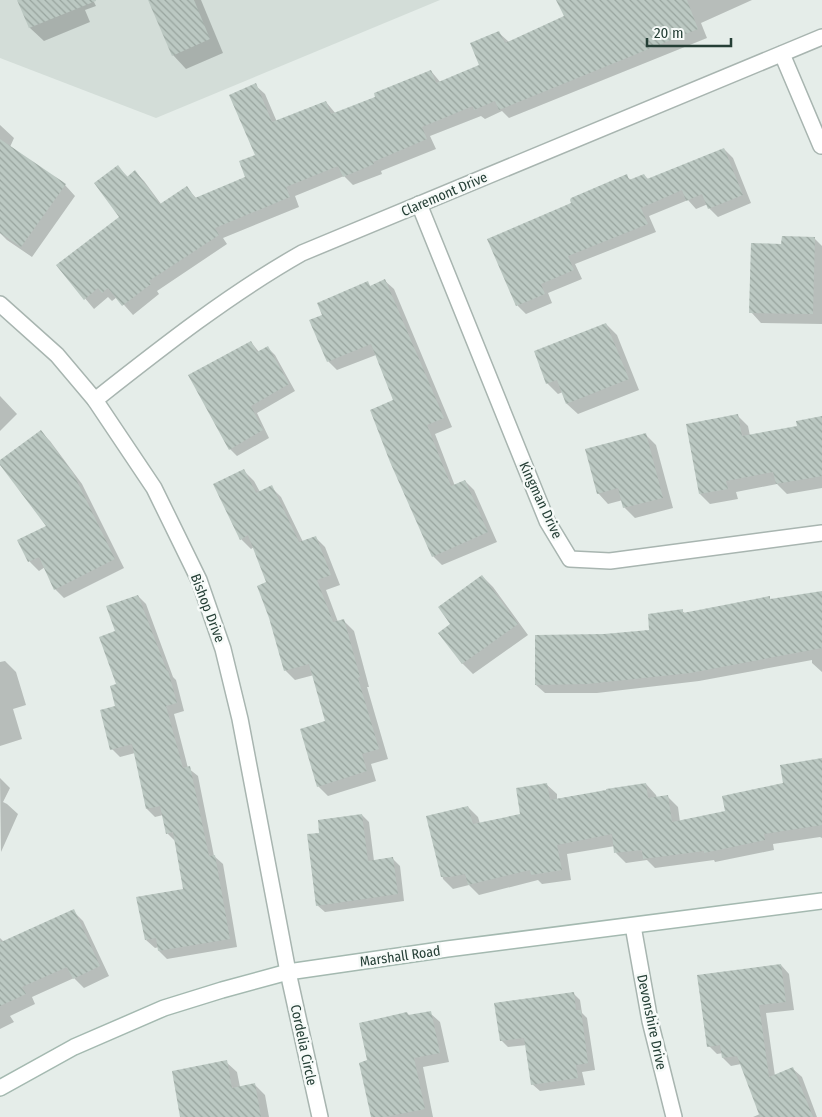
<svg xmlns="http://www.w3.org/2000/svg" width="822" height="1117" font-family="'Fira Sans Condensed',sans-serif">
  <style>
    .built { fill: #d3ddd8 }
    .shadow { fill: #0003 }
    .building { fill: url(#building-back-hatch) }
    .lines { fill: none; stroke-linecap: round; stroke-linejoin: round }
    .street-casing { stroke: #a8b5b0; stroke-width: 18 }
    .secondary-casing { stroke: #a4b9b0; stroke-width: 18 }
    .street { stroke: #fff; stroke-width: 15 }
    .secondary { stroke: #fff; stroke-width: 15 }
    .labels { text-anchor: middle; stroke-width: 5; stroke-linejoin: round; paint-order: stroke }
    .street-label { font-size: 14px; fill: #253f36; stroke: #f6faf8 }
  </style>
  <defs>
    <pattern id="building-back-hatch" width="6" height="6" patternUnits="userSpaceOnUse" patternTransform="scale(1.25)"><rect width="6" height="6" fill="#bbc8c2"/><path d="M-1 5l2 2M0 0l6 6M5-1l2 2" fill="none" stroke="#98a49e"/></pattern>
  </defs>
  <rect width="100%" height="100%" fill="#e5ede9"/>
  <!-- built -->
  <path class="built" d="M0,0H440L156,118L0,58Z"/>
  <!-- shadow -->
  <g class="shadow">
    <path d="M19,0H93L96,6L85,10L90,22L44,41L30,28Z"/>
    <path d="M150,0H201L223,53L186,69L173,55Z"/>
    <path d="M573,0H752L701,23L707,38L509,118L502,111L485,119L481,116L430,136L436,149L381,171L382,174L353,185L344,176L295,196L299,207L223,238L227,244L157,291L159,294L133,315L117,297L112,301L108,297L94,309L58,266L121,217L118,167L128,177L135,172L144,181L161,204L187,188L197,199L247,178L256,155L255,85L265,94L277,122L326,102L336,114L377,97L431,71L441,83L481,66L499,33L509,42L566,17Z"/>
    <path d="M0,125L14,138L10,147L65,185L75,196L32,257L7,240L0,233Z"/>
    <path d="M724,149L733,158L751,203L718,217L709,208L708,204L696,209L688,200L649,216L656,232L575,264L582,279L548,293L552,303L526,314L517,305L573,203L626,176L631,180L644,175L649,180Z"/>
    <path d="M814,238L822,246V324L761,323L751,312L783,245Z"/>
    <path d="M384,280L394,289L452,427L435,434L455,486L465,481L474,490L497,542L442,565L433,556L395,401L376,355L337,370L328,361L323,315L367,283L371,287Z"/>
    <path d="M606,324L617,335L639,390L578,414L567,404L563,392L558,394L547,383Z"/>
    <path d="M251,342L259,352L268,348L275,355L295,391L257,413L269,438L237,456L230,449Z"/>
    <path d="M0,396L17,414L0,431Z"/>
    <path d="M737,415L748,426L750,436L799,427L822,417V488L787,494L777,484L736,492L738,499L710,504L700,494Z"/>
    <path d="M41,432L50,441L82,484L124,568L64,598L55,589L45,567L39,571L30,562L19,540L48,526L0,463Z"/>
    <path d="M646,435L656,445L673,508L635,518L624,507L623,500L608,504L598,493Z"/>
    <path d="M244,471L254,481L260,492L271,487L281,497L303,542L315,537L325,547L340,585L326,590L338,622L344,621L354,631L369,687H367L388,759L371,764L376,781L328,796L318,786L327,722L314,675L295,680L285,670L268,583L254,547L251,549L241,539Z"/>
    <path d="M482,576L493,587L528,635L473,674L463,664L440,633L452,624Z"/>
    <path d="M822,592V672L812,663V660L699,681L597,693H545L536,685L604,635L651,631L682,611L686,614L769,598L772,600Z"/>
    <path d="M138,596L146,604L173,677L176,680L184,711L174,714L188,768L198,776L214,856L223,864L237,947L167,959L159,951V947L155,948L146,940L184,890L175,841L167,833L163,815L155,817L147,809L135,753L120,757L112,749L118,685L117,632Z"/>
    <path d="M5,661L16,672L26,705L13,709L22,739L0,746V662Z"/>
    <path d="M822,759V838L820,837L773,844L774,850L715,862L714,860L655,868L647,860L626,863L616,853L615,846L567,854L571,880L542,884L538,880L479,895L469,885L453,889L443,879L428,817L468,807L478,817L480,824L522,815L546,784L557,794V799L646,784L656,795L657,798L668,797L678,807L680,822L726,812L785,784Z"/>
    <path d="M0,778L10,788L3,802L7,804L18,814L1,852Z"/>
    <path d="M362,815L369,822L374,861L393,859L400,866L404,901L325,912L317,905L320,834Z"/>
    <path d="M73,911L83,921L109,976L84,988L74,978L32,997L35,1004L10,1016L14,1022L0,1029V938L4,942Z"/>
    <path d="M781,965L789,974L794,1010L766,1013L775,1076L793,1069L802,1077L817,1117H753L760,1114L741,1064L731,1066L723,1058V1053L717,1054L709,1046Z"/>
    <path d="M573,993L580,1000L582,1013L587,1018L595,1070L582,1072L585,1085L540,1091L532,1084L527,1045L508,1047L501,1040Z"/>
    <path d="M407,1013L410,1016L430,1013L440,1022L449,1062L423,1067L433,1117H373L368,1061Z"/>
    <path d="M226,1062L237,1072L240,1087L254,1084L265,1095L269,1117H182Z"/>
  </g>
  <!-- building -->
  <g class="building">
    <path d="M17,0H96V1L29,28Z"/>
    <path d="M148,0H194L210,39L172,56Z"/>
    <path d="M556,0H687L698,29L499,110L495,101L474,110L473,106L422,127L427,139L373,162L374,164L343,177L338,166L286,187L290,197L215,228L219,235L149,281L151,284L122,306L108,288L102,293L98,288L84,300L56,265L119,217L94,183L118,165L127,177L135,170L160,204L187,186L195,198L245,177L239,161L255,155L229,95L256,83L272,122L326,101L331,114L375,97L374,93L431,70L436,83L479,65L470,43L499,31L505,43L564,16Z"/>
    <path d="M0,139L66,184L21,247L0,233Z"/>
    <path d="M724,148L743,195L708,209L702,194L686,201L682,190L641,208L648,224L568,256L574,270L541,284L545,294L516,306L487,239L571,203L570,200L571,198L627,174L629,180L644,174L647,179Z"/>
    <path d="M782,236L815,237L813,314L749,313L751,243L781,244Z"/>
    <path d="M385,279L444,418L427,425L451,486L465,480L488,532L432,557L390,462L370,410L393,400L371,344L327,362L309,320L322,315L317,303L368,281L370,286Z"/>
    <path d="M606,323L629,379L566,404L557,380L546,384L534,351Z"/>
    <path d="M251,341L257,352L268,346L289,384L251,406L263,430L229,450L188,375Z"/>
    <path d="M738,414L742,436L797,426L796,421L822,416V476L776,484L773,472L726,481L728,489L699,494L686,424Z"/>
    <path d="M41,430L73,473L115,559L54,590L39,557L28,562L17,540L46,526L0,465V460Z"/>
    <path d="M646,433L663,498L623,508L618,488L597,494L585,449Z"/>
    <path d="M244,469L256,493L272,485L299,542L316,536L331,575L317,580L333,622L344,619L360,677L358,678L379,749L362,754L367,771L317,787L300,729L325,721L309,664L284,671L269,618L257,586L266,582L248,535L240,540L213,484Z"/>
    <path d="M482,575L518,624L462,664L438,633L450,624L438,607Z"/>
    <path d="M822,591V648L690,673L587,684L535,685V635L604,634L649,630L648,614L683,609V613L770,596V599Z"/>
    <path d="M138,595L167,671L168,670L177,703L166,706L183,768L190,766L209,856L215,855L230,939L158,951L156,938L145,940L136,897L183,889L173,832L166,834L160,806L146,809L132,744L110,750L100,710L115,706L110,686L116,684L99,637L115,631L106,606Z"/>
    <path d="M822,758V825L764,834L765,840L704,853V851L643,859L642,850L614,853L612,834L557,845L562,870L531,875L530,870L468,885L465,874L450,877H441L426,816L468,806L473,824L520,814L516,788L547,783L550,800L606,790V789L646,783L648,798L668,795L672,822L725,811L722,796L783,783L780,765Z"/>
    <path d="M362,814L368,861L393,857L398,894L316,906L307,834L319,833L318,820Z"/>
    <path d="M74,909L100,966L73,979L67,967L22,987L26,994L0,1006V939L1,942Z"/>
    <path d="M781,964L786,1002L759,1005L769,1077L793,1067L813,1117H760L737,1056L722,1058L720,1045L707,1047L697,975Z"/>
    <path d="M574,992L576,1010H581L588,1063L576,1065L578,1078L531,1085L524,1038L500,1041L494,1003Z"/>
    <path d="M431,1011L440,1053L414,1058L425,1109L385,1117H371L359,1063L367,1060L359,1023L407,1012L408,1015Z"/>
    <path d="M227,1060L232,1088L255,1083L261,1117H180L172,1071Z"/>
  </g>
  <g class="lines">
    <!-- street casing -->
    <g class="street-casing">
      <g id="street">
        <path d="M782,54L821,146"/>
        <path d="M419,204L547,521L570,559L610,561L822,533"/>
        <path d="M0,304L57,355L95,400L154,488L199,580L223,649L240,719L288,972L320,1117"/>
        <path d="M95,400C161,348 228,295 302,253L822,37"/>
        <path d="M633,926L650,1021L674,1117"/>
      </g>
    </g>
    <!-- secondary casing -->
    <g class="secondary-casing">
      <path id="secondary" d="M0,1088L74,1047L164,1008L222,990L288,972L447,949L822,901"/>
    </g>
    <!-- street -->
    <use href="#street" class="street"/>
    <!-- secondary -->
    <use href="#secondary" class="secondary"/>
  </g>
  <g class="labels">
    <!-- street labels -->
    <g class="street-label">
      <text transform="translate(444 194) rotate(-23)" y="5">Claremont Drive</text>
      <text transform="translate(541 500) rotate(65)" y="5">Kingman Drive</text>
      <text transform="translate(208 608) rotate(69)" y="5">Bishop Drive</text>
      <text transform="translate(400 956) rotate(-8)" y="5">Marshall Road</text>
      <text transform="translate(652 1022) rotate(78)" y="5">Devonshire Drive</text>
      <text transform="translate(304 1045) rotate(78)" y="5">Cordelia Circle</text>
    </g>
  </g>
  <!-- scale -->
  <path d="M647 38v8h84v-8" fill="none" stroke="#253f36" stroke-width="2.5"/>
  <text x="654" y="38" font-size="15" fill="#253f36" stroke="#f6faf8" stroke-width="4" paint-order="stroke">20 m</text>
</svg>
